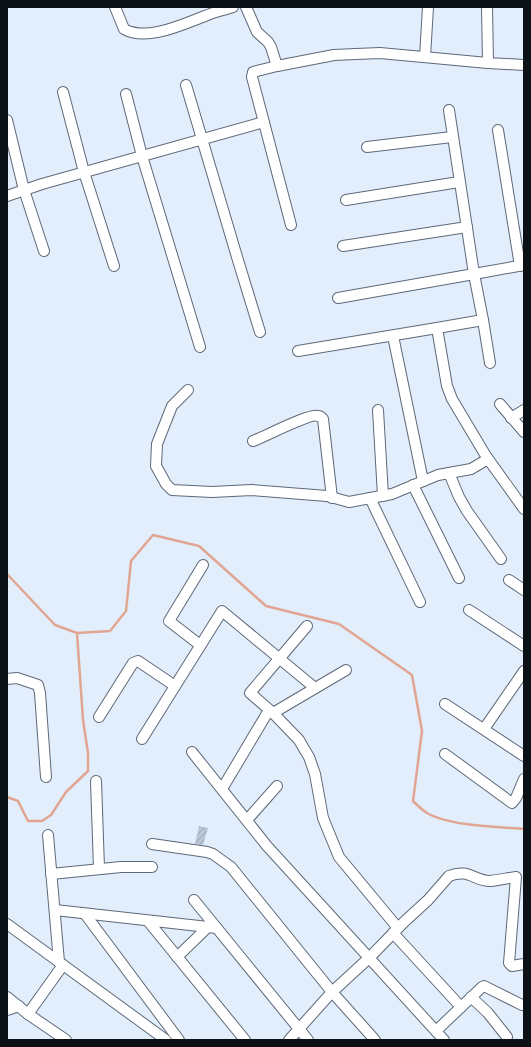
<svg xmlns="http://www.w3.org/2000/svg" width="531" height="1047" font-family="'Source Sans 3',sans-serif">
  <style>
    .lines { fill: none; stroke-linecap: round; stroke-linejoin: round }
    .stream { stroke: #e0a693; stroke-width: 2.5 }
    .building { fill: url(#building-hatch) }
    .minor-casing { stroke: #5d6978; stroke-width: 12 }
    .minor { stroke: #fff; stroke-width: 10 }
  </style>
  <defs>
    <pattern id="building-hatch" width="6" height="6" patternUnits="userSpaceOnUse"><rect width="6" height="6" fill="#b7c5d5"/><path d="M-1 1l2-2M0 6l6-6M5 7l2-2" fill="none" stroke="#9ca8b6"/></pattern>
  </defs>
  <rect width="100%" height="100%" fill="#e3eefc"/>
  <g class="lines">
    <!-- stream -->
    <g class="stream">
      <path d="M7,574L55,625L77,633L110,631L126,611L131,561L153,535L199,546L266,606L339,624L412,675L422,731L413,801C417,805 422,810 427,813C449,826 498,827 524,829"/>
      <path d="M7,797L18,801L28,821H42L51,815L66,792L88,771V753L83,720L77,633"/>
    </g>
  </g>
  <!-- building -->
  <path class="building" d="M199,826L208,828L203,845L195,844Z"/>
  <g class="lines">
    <!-- minor casing -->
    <g class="minor-casing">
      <g id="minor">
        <path d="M115,7L124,29C147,42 183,24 205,16C214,12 224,10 233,7"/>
        <path d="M246,7L257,32L268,42L271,47L277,66"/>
        <path d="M487,7L488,63L524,65"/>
        <path d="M425,57L428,7"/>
        <path d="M186,85L237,257L260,332"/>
        <path d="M63,92L84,172L114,266"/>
        <path d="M126,94L142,156L200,347"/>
        <path d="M7,120L24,190L44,251"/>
        <path d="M498,130L520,266"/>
        <path d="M367,147L452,137"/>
        <path d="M7,196L42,184L264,122"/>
        <path d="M346,200L459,182"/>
        <path d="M291,225L252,77L253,72L277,66L334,55L356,54L380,53L488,63"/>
        <path d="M343,246L467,227"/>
        <path d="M524,265L474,274L483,320L437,328L447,386L452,399L486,456L524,509"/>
        <path d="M338,298L474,274L449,110"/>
        <path d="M483,320L490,363"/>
        <path d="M393,336L423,481"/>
        <path d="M298,351L437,328"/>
        <path d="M188,390L172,406L157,444L156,466L166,484L172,490L212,492L252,490L327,496L349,502L392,494L438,475L471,469L488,459"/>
        <path d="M500,404L524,432"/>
        <path d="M378,410L383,496"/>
        <path d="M511,418L524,410"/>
        <path d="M253,441C264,437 310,413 318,416C321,416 322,418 323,419L332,498"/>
        <path d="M449,473L459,497L467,511L501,559"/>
        <path d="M413,485L459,578"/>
        <path d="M370,498L420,602"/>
        <path d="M509,580L524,590"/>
        <path d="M469,610L524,646"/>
        <path d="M307,626L250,693L273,713L299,740L303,747L309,757L315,774L323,818L339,857L398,928"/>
        <path d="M200,645L169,621L203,565"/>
        <path d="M7,679L17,678L38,685L40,693L46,777"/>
        <path d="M445,704L524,756"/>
        <path d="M273,713L346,670"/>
        <path d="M99,717L133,663L138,661L175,686"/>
        <path d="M484,729L524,671"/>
        <path d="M142,739L222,611L315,688"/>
        <path d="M192,752L267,846L444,1040"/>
        <path d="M445,754L512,803L516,798L524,779"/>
        <path d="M96,781L99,868"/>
        <path d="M222,789L269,710"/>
        <path d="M247,820L277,786"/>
        <path d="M48,835L59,962"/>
        <path d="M152,844L207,852L213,854L231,867L332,992L375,1040"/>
        <path d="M51,874L121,867H152"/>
        <path d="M194,900L308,1040"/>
        <path d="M55,910L217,928"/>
        <path d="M85,914L179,1040"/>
        <path d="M148,921L245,1040"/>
        <path d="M7,924L166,1040"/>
        <path d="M393,933L461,1007"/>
        <path d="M177,957L208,927"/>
        <path d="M7,997L28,1014L66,1040"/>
        <path d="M471,997L488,1013L507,1037"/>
        <path d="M7,1010L19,1006"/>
        <path d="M28,1014L63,965"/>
        <path d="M436,1031L482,987L484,986L522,1005"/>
        <path d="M289,1040L332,992L369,958L404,922L428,900L449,876C469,868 474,881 490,881C499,880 508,878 516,877L509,963L512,966L524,964"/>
      </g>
    </g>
    <!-- minor -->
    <use href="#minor" class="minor"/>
  </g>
  <!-- border -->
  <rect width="531" height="1047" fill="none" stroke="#0c1116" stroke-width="16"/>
</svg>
